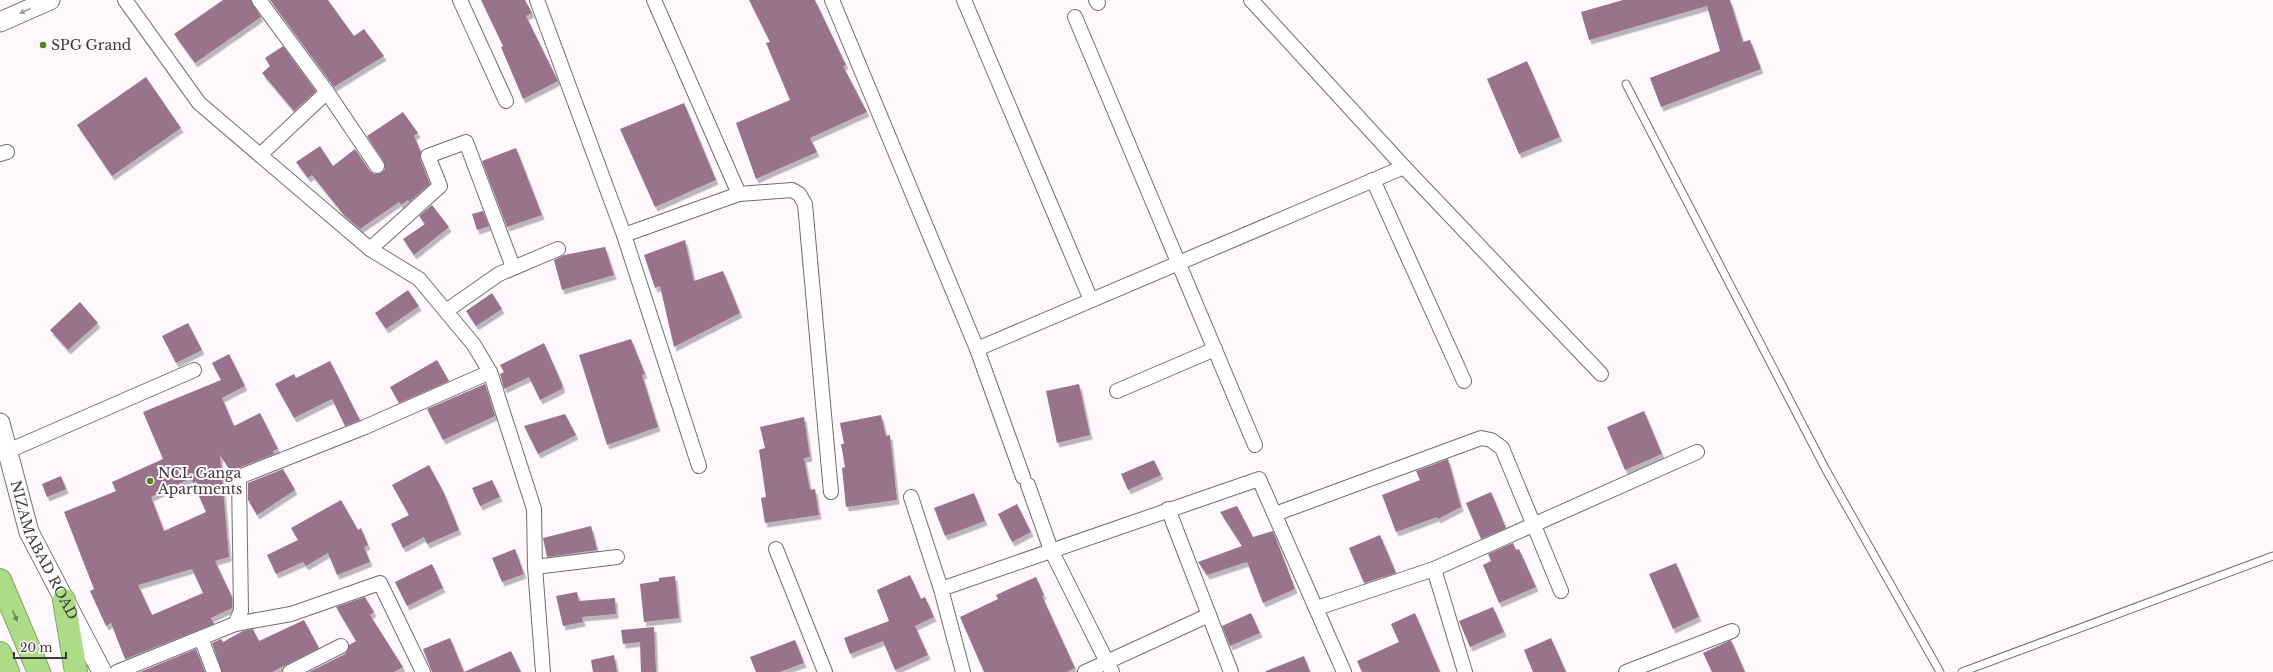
<svg xmlns="http://www.w3.org/2000/svg" width="2273" height="672" font-family="'Libre Baskerville',serif">
  <style>
    .building { fill: #99738c; fill-rule: evenodd; filter: url(#shadow) }
    .lines { fill: none; stroke-linecap: round; stroke-linejoin: round }
    .lane-casing { stroke: #736d70; stroke-width: 9 }
    .street-casing { stroke: #736d70; stroke-width: 16 }
    .secondary-casing { stroke: #736d70; stroke-width: 21 }
    .highway-casing { stroke: #85a36b; stroke-width: 24 }
    .lane { stroke: #fff; stroke-width: 7 }
    .street { stroke: #fff; stroke-width: 14 }
    .secondary { stroke: #fff; stroke-width: 19 }
    .highway { stroke: #acdc85; stroke-width: 22 }
    .oneway { fill: #9e9c9e }
    .oneway2 { fill: #6f835d }
    .poi-dot { fill: #518317; stroke: #fef7fb; stroke-width: 1.5 }
    .labels { text-anchor: middle; stroke-width: 4; stroke-linejoin: round; paint-order: stroke }
    .poi-label { font-size: 14px; fill: #3d3a3c; stroke: #fef7fb; text-anchor: start }
    .street-label { font-size: 14px; fill: #3d3a3c; stroke: #fef7fb }
  </style>
  <defs>
    <filter id="shadow"><feDropShadow dx="2.5" dy="4.5" stdDeviation="0" flood-color="#0004"/></filter>
  </defs>
  <rect width="100%" height="100%" fill="#fef7fb"/>
  <!-- building -->
  <g class="building">
    <path d="M223,0H251L261,17L195,63L174,34Z"/>
    <path d="M270,0H328L354,36L364,29L384,56L334,87Z"/>
    <path d="M481,0H525L532,13L526,16L558,81L523,99L501,47L503,46Z"/>
    <path d="M749,0H815L846,65L843,66L867,112L810,138L817,152L756,179L736,123L790,100L766,43L770,42Z"/>
    <path d="M1623,0H1730L1743,42L1750,40L1761,69L1661,107L1650,78L1720,51L1707,6L1589,40L1581,12Z"/>
    <path d="M283,46L316,91L294,111L262,73L270,66L265,58Z"/>
    <path d="M1527,61L1560,137L1519,154L1487,79Z"/>
    <path d="M146,77L181,128L112,176L77,125Z"/>
    <path d="M684,103L716,180L655,207L620,129Z"/>
    <path d="M403,112L418,133L414,136L421,152L420,159L430,184L409,202L408,200L401,205L399,202L360,229L344,215L312,175L308,178L296,162L320,146L333,166L355,149L370,171L374,174L381,173L385,169L384,162L367,136Z"/>
    <path d="M516,148L542,215L507,227L482,161Z"/>
    <path d="M432,205L449,227L414,255L403,239L425,224L419,216Z"/>
    <path d="M483,211L489,226L477,230L472,214Z"/>
    <path d="M685,240L694,281L723,271L740,313L674,347L660,286L655,288L644,255Z"/>
    <path d="M605,247L614,275L562,290L554,260L564,255Z"/>
    <path d="M408,290L419,306L386,329L375,313Z"/>
    <path d="M492,293L502,309L476,326L466,311Z"/>
    <path d="M80,302L98,323L68,350L50,330Z"/>
    <path d="M188,323L202,350L176,363L162,336Z"/>
    <path d="M631,339L645,374L642,375L658,427L607,445L579,355Z"/>
    <path d="M544,343L562,384V389L540,400L529,377L504,389L500,374L504,372L500,365Z"/>
    <path d="M229,354L245,386L222,398L234,426L260,413L278,449L273,451L274,454L236,469L232,473L220,455L229,557L215,561L232,597V608L211,618L214,624L125,659L111,623L106,626L90,591L94,589L64,512L116,491L112,482L163,459L143,412L221,380L212,363ZM191,478L206,512L164,531L151,497ZM192,569L203,593L152,615L138,585Z"/>
    <path d="M437,360L449,381L399,403L390,387Z"/>
    <path d="M330,361L360,420L345,426L332,399L294,418L275,384L294,374L296,378Z"/>
    <path d="M485,384L495,416L443,440L427,409Z"/>
    <path d="M1079,384L1090,435L1057,443L1046,391Z"/>
    <path d="M1644,411L1662,454L1625,470L1607,427Z"/>
    <path d="M565,414L576,435L538,454L524,426Z"/>
    <path d="M881,415L886,436L890,435L897,500L846,507L842,468L845,467L841,444H844L840,423Z"/>
    <path d="M804,417L810,457L804,458L810,490L815,489L819,515L765,523L761,498L766,497L759,450L765,448L760,427Z"/>
    <path d="M1448,459L1461,507L1438,519L1437,517L1396,532L1382,495L1420,480L1416,471Z"/>
    <path d="M1154,460L1161,475L1128,490L1121,474Z"/>
    <path d="M429,465L444,493L459,530L427,544L424,537L403,548L391,524L409,515L392,485Z"/>
    <path d="M283,469L295,490L257,515L248,500V483Z"/>
    <path d="M61,476L66,489L47,497L42,484Z"/>
    <path d="M492,480L500,497L480,506L472,488Z"/>
    <path d="M1491,492L1506,528L1481,539L1466,503Z"/>
    <path d="M974,493L985,521L945,536L934,508Z"/>
    <path d="M341,500L358,530L361,528L368,545L364,547L370,562L337,575L328,553L306,566L303,562L276,574L267,555L298,540L291,528Z"/>
    <path d="M1017,504L1031,532L1012,542L998,514Z"/>
    <path d="M1237,506L1253,537L1273,531L1295,589L1263,603L1247,562L1207,575L1198,562L1242,546L1220,512Z"/>
    <path d="M591,526L597,550L547,557L543,538Z"/>
    <path d="M1380,535L1396,573L1364,583L1349,548Z"/>
    <path d="M1513,543L1516,550L1519,549L1536,587L1499,603L1483,565L1491,561L1488,554Z"/>
    <path d="M515,549L524,574L502,582L492,558Z"/>
    <path d="M1676,563L1699,617L1673,629L1649,574Z"/>
    <path d="M432,564L443,588L407,606L395,582Z"/>
    <path d="M910,575L921,599L925,597L934,617L915,626L928,655L895,670L883,641L850,654L844,638L889,621L877,590Z"/>
    <path d="M675,576L679,618L644,622L640,584L659,581V578Z"/>
    <path d="M1036,577L1044,595L1042,596L1075,668L1067,672H984L960,617L998,599L996,595Z"/>
    <path d="M577,592L579,601L615,598L616,614L582,617L583,622L563,626L556,596Z"/>
    <path d="M365,597L374,612L370,615L403,667L394,672H309L345,654L349,645L356,641L336,607Z"/>
    <path d="M1493,607L1504,632L1470,647L1459,621Z"/>
    <path d="M1251,613L1260,633L1230,646L1222,626Z"/>
    <path d="M1415,613L1440,672H1362L1357,661L1399,642L1391,624Z"/>
    <path d="M304,620L319,648L272,672H222L212,643L221,639L223,642L243,631L253,629L259,641Z"/>
    <path d="M654,627L656,672H641L640,642L623,644L621,630Z"/>
    <path d="M450,638L464,672H432L423,649Z"/>
    <path d="M1551,638L1566,672H1533L1524,650Z"/>
    <path d="M795,640L804,663L780,672H756L750,657Z"/>
    <path d="M1731,640L1745,672H1712L1703,653Z"/>
    <path d="M196,649L205,672H140Z"/>
    <path d="M511,651L521,672H464Z"/>
    <path d="M614,655L617,672H593L591,660Z"/>
    <path d="M1304,656L1310,672H1266V671Z"/>
  </g>
  <g class="lines">
    <!-- lane casing -->
    <g class="lane-casing">
      <g id="lane">
        <path d="M1626,84L1826,470L1940,672"/>
        <path d="M1962,672L2273,556"/>
      </g>
    </g>
    <!-- street casing -->
    <g class="street-casing">
      <g id="street">
        <path d="M125,0L199,103L370,249L419,279L474,345L490,372L534,509L535,567L543,672"/>
        <path d="M259,0L327,92"/>
        <path d="M460,0L506,101"/>
        <path d="M537,0L624,235"/>
        <path d="M654,0L739,194"/>
        <path d="M832,0L977,349L1023,477"/>
        <path d="M964,0L1091,300"/>
        <path d="M1096,0L1098,3"/>
        <path d="M1251,0L1404,167L1601,374"/>
        <path d="M1075,17L1255,445"/>
        <path d="M0,154L7,152"/>
        <path d="M260,155L327,92L377,166"/>
        <path d="M1373,180L1464,381"/>
        <path d="M370,249L440,186L428,156L466,142L513,267"/>
        <path d="M446,311L499,274L558,249"/>
        <path d="M977,349L1404,167"/>
        <path d="M1117,391L1215,349"/>
        <path d="M8,451L194,370"/>
        <path d="M699,466L624,235L739,194L792,190L799,194L805,204L831,492"/>
        <path d="M1028,485L1051,550L1112,672"/>
        <path d="M911,497L941,589"/>
        <path d="M1168,509L1231,672"/>
        <path d="M1275,514L1481,438L1491,440L1502,448L1561,591"/>
        <path d="M776,549L825,672"/>
        <path d="M535,567L617,557"/>
        <path d="M1434,569L1465,672"/>
        <path d="M1317,608L1434,569L1697,452"/>
        <path d="M235,624L291,614L380,583L423,672"/>
        <path d="M201,638L214,672"/>
        <path d="M117,672L235,624L241,611L239,477L365,427L490,372"/>
        <path d="M290,672L341,646"/>
        <path d="M963,672L941,589L1259,479L1344,672"/>
        <path d="M1085,672L1209,615"/>
        <path d="M1626,672L1732,631"/>
      </g>
    </g>
    <!-- secondary casing -->
    <g class="secondary-casing">
      <g id="secondary">
        <path d="M0,22L50,0"/>
        <path id="s1" d="M0,423L29,532L102,672"/>
      </g>
    </g>
    <!-- highway casing -->
    <g class="highway-casing">
      <g id="highway">
        <path d="M0,580L39,672"/>
        <path d="M64,600L76,672"/>
        <path d="M0,653L8,672"/>
      </g>
    </g>
    <!-- lane -->
    <use href="#lane" class="lane"/>
    <!-- street -->
    <use href="#street" class="street"/>
    <!-- secondary -->
    <use href="#secondary" class="secondary"/>
    <!-- highway -->
    <use href="#highway" class="highway"/>
  </g>
  <!-- one-way arrows -->
  <defs><path id="oneway-solid" d="M-6-.8H1V-3.2L6.5 0L1 3.2V.8H-6Z"/></defs>
  <use class="oneway" href="#oneway-solid" transform="translate(25 11) rotate(156)"/>
  <use class="oneway2" href="#oneway-solid" transform="translate(15 616) rotate(67)"/>
  <!-- markers -->
  <g class="poi-dot">
    <circle cx="43" cy="45" r="4"/>
    <circle cx="150" cy="481" r="4"/>
  </g>
  <g class="labels">
    <!-- poi labels -->
    <g class="poi-label">
      <text x="51" y="50">SPG Grand</text>
      <text x="158" y="478">NCL Ganga<tspan x="158" dy="16">Apartments</tspan></text>
    </g>
    <!-- street labels -->
    <g class="street-label">
      <text dy="5" stroke="none"><textPath href="#s1" startOffset="135">NIZAMABAD ROAD</textPath></text>
    </g>
  </g>
  <!-- scale -->
  <path d="M14 652v6h52v-6" fill="none" stroke="#3d3a3c" stroke-width="2"/>
  <text x="20" y="652" font-size="12" fill="#3d3a3c" stroke="#fef7fb" stroke-width="3" paint-order="stroke">20 m</text>
</svg>
